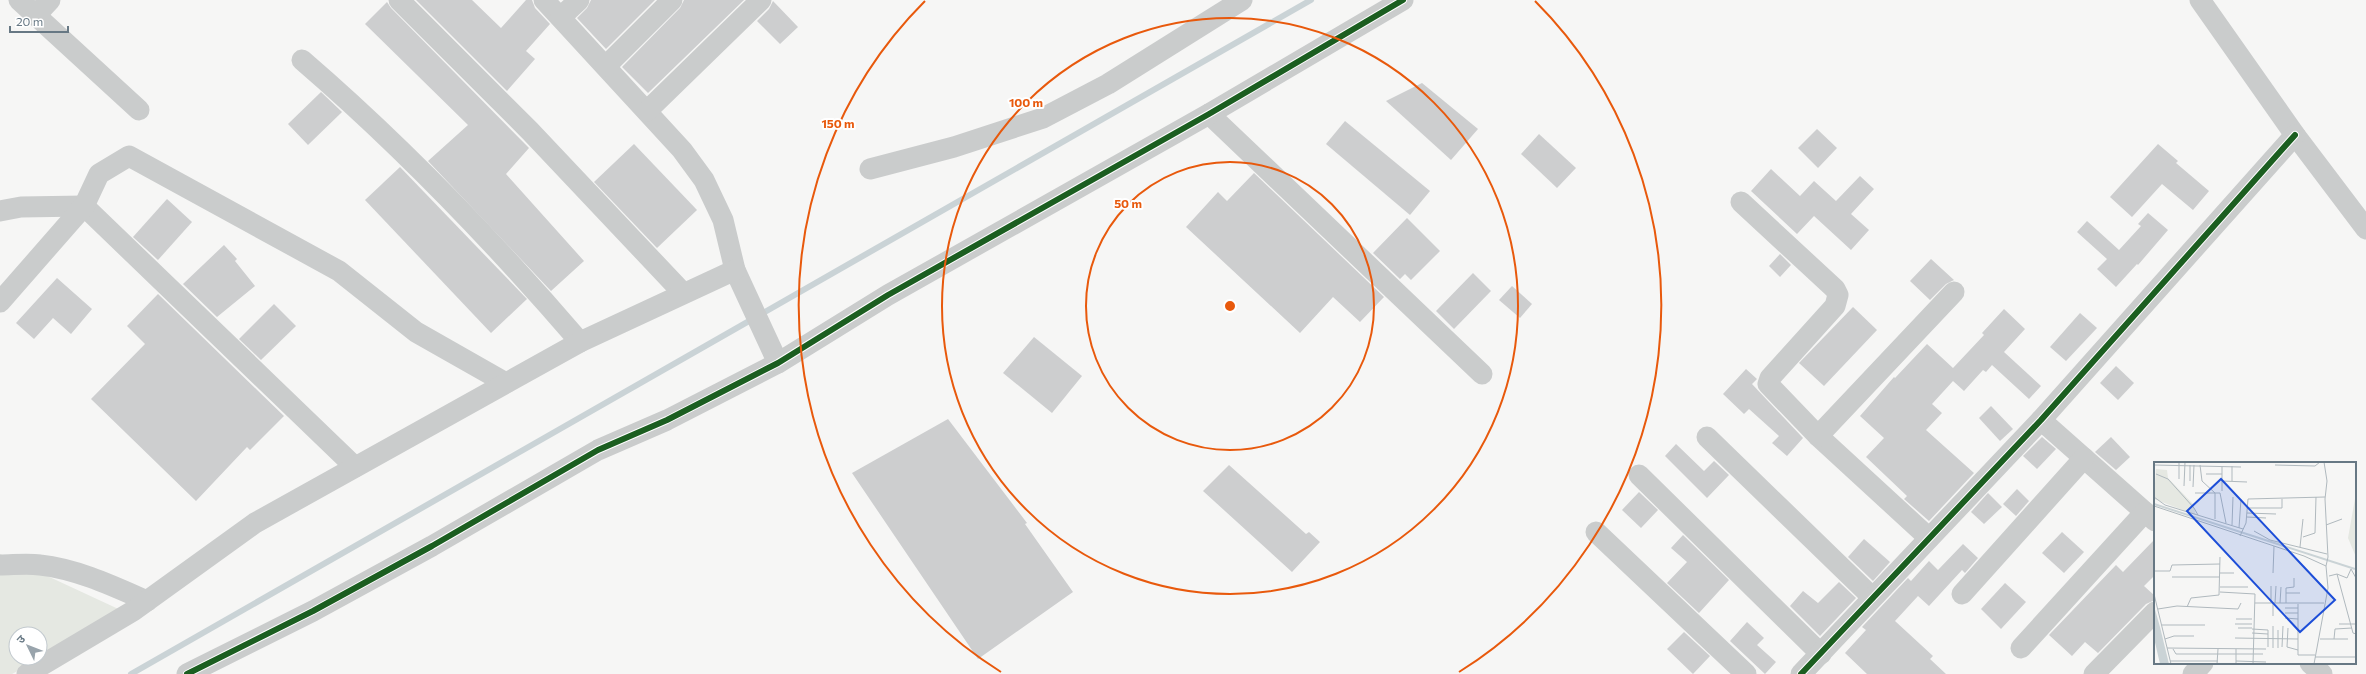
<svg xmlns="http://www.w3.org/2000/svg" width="2366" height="674" font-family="Commissioner,'Noto Sans Devanagari',sans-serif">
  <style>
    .green { fill: #e5e8e2; fill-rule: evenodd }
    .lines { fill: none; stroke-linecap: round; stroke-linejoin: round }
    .stream { stroke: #cad3d6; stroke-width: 6 }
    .building { fill: #cdcecf }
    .minor { stroke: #cacccc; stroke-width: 21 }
    .cycleway-casing { stroke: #fff; stroke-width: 8 }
    .cycleway { stroke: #1b5e20; stroke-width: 6 }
    .ring { fill: none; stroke: #e8590c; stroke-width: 2 }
    .inset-river { fill: none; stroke: #cad3d6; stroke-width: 2 }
    .inset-road { fill: none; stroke: #b0b9be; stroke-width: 1 }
    .view { fill: #1d4ed8; fill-opacity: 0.15; stroke: #1d4ed8; stroke-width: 2 }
    .inset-edge { fill: none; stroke: #677884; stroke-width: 2 }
    .centre { fill: #e8590c; stroke: #fff; stroke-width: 2 }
    .ring-label { font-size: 12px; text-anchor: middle; font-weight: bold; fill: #e8590c; stroke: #fff; stroke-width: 4; stroke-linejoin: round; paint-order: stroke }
  </style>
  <rect width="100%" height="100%" fill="#f6f6f5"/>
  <!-- green -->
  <path class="green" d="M0,554L127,613L12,674H0ZM16,634H40V658H16Z"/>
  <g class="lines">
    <!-- stream -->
    <path class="stream" d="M131,674L1311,0"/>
  </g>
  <!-- building -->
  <g class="building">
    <path d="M416,0H472L501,28L526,0H532L535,8L550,24L526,51L535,59L507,91Z"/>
    <path d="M591,0H655L606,49L577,18L587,8Z"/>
    <path d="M684,0H744L648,93L622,67L680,8Z"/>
    <path d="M773,1L798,27L780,44L757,21L769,9Z"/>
    <path d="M387,2L391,8L529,148L506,174L584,261L551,291L428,161L468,125L365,24Z"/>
    <path d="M1422,83L1478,129L1451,160L1386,101Z"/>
    <path d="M321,92L342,112L308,145L288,124Z"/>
    <path d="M1345,121L1430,191L1410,215L1326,144Z"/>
    <path d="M1817,129L1837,148L1818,168L1798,148Z"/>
    <path d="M1539,134L1576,168L1557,188L1521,154Z"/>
    <path d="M634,144L697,210L657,248L594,182Z"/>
    <path d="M2158,144L2178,161L2176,163L2209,191L2193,210L2162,184L2132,217L2110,197Z"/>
    <path d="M400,167L527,299L491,333L365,200Z"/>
    <path d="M1771,169L1800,196L1814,181L1836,201L1860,176L1874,189L1851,214L1869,230L1851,250L1814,216L1797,234L1751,191Z"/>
    <path d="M1254,173L1384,297L1360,322L1333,297L1300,333L1186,227L1218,192L1227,201Z"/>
    <path d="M167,199L192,222L158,260L133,237Z"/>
    <path d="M2148,213L2168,230L2138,265L2137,264L2116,287L2097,269L2107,259L2077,232L2087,221L2119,250L2141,226L2138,224Z"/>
    <path d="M1407,218L1440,251L1411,280L1405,274L1400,279L1373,253Z"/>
    <path d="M224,245L237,259L235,261L255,286L217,317L183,284Z"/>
    <path d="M1780,254L1791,265L1780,277L1769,266Z"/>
    <path d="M1931,259L1954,280L1946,284L1930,300L1910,281Z"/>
    <path d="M1473,273L1491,291L1454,329L1436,311Z"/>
    <path d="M57,278L92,309L71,334L53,318L34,339L16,323Z"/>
    <path d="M1512,286L1532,304L1520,318L1499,300Z"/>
    <path d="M158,294L284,416L250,450L247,447L196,501L91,399L145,344L127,326Z"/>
    <path d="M274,304L296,326L261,360L239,339Z"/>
    <path d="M1853,307L1877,330L1824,386L1799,363Z"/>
    <path d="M2004,309L2025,329L2004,352L2041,386L2029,399L1992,365L1986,372L1983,370L1964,391L1953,381L1932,404L1942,413L1926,430L1974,473L1929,521L1904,499L1907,496L1866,457L1884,438L1860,416L1894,377L1895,378L1927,344L1953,368L1984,335L1982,333Z"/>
    <path d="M2080,313L2097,328L2066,361L2050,347Z"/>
    <path d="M1034,337L1082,376L1052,413L1003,373Z"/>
    <path d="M2116,366L2134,383L2118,400L2100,383Z"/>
    <path d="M1746,369L1757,379L1752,384L1803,438L1787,456L1772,443L1779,436L1749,409L1744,414L1723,394Z"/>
    <path d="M1991,406L2013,429L2000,441L1979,418Z"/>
    <path d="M948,419L1027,523L1025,524L1073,592L978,659L852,473Z"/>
    <path d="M2042,437L2056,449L2037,469L2023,456Z"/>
    <path d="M2111,437L2130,457L2116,470L2095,452Z"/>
    <path d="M1676,444L1704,471L1714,461L1729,475L1707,498L1665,456Z"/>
    <path d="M1229,465L1306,534L1309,532L1320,542L1292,572L1203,491Z"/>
    <path d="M2017,489L2029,501L2016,516L2003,504Z"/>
    <path d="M1639,492L1658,510L1641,528L1622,510Z"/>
    <path d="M1988,493L2002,507L1984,524L1971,512Z"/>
    <path d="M2062,532L2084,552L2064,573L2042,553Z"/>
    <path d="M1683,535L1729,580L1699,613L1667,583L1687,562L1671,548Z"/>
    <path d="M1864,539L1890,562L1873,581L1848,557Z"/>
    <path d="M2155,539V575L2144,586L2155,596V600L2146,604L2098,653L2085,642L2072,656L2049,635L2116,565L2123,572Z"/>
    <path d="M1963,544L1978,558L1965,573L1962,570L1929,606L1918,596L1895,621L1933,656L1930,659L1946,674H1867L1845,653L1866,630L1862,627L1908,578L1911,581L1929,561L1938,570Z"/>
    <path d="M1839,582L1856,598L1820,636L1790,606L1803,591L1818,603Z"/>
    <path d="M2005,583L2026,602L2001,629L1981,609Z"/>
    <path d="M1747,622L1764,638L1757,645L1776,662L1765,674L1730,641Z"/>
    <path d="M1684,632L1710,656L1693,674L1667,649Z"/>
  </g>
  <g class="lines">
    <!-- minor -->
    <g class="minor">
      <path d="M19,0L139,110"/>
      <path d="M399,0L530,131L683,293"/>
      <path d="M544,0L682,150L704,180L723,220L735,270L778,363"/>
      <path d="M2200,0L2295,135L2366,229"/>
      <path d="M36,15L50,0"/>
      <path d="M561,17L579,0"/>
      <path d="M302,60C403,147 494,242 580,342"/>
      <path d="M606,66L672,0"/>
      <path d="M647,111L761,0"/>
      <path d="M1209,114L1482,374"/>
      <path d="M870,169L954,147L1043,118L1108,84L1242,0"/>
      <path d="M1741,202L1835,289L1838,295L1835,306L1770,378L1768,384L1818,436L1929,538"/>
      <path d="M0,211L21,207L84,206L355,467"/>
      <path d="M0,302L84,206L99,174L129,156L339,271L416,332L506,383"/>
      <path d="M2041,420L2155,521"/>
      <path d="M1818,436L1954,292"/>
      <path d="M1707,437L1872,597"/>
      <path d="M1639,475L1821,654"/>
      <path d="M1596,532L1746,674"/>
      <path d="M0,565C13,565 27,563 40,565C77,569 113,586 147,601"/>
      <path d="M1962,594L2084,458"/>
      <path d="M2021,648L2145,512"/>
      <path d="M2310,663L2322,674"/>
      <path d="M27,674L133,611L255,523L580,342L735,270"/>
      <path d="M187,674L313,611L432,546L598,450L667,420L778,363L888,295L1209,114L1403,0"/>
      <path d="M1801,674L2041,420L2295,135"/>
      <path d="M2094,674L2155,612"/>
      <path d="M2193,674L2203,663"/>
    </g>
    <!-- cycleway casing -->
    <g class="cycleway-casing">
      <g id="cycleway">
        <path d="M187,674L313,611L432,546L598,450L667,420L778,363L888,295L1209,114L1403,0"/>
        <path d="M1801,674L2041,420L2295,135"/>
      </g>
    </g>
    <!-- cycleway -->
    <use href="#cycleway" class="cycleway"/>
  </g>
  <!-- distance rings -->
  <g class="ring">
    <circle cx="1230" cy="306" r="144"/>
    <circle cx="1230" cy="306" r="288"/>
    <path d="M1001 672A432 432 0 0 1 925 1M1535 1A432 432 0 0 1 1459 672"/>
  </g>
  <!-- overview -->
  <g transform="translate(2154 462)">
    <rect width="202" height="202" fill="#f6f6f5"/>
    <path d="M2,7L13,8L14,16L39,42L42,53L0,37ZM202,31V95L194,76Z" fill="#e5e8e2"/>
    <path d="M0,144L6,165L15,202H6L0,176Z" fill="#cad3d6"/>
    <path class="inset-river" d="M0,42L201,107"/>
    <path class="inset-road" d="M170,0L173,19L171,37L174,95L172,104M0,3L87,5M46,3L48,19L61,31V57M121,3L161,4L166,0M68,4V29M78,4V19M2,12L14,17L40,46L44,53M52,12H68M25,17V0M36,19V3M68,19L93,20M30,24L31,0M39,25L40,3M41,31H66L72,61M0,35L11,43L89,67M0,44L150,94L172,104L174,126L160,202M93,46H128V37M93,51L122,52M93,55L112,56M78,63L79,35M172,63L188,57M85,66L87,37M100,69L116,78L173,92M86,74L92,61L94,37L171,35M149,75L161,71L162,35M146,85L149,57M0,109H16L18,103L66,102M66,111H80M119,111L120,84M183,112L199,171L202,172M175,114L183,112L193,116L197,107L202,116M18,115H66M66,125H94M66,130L101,132L99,202M132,131H146M0,132L17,202M101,141H170M117,141V124M121,141L122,124M126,141L127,125M132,141V126L140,125V116M144,142V193H161M33,145L37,136L65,133L66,95M131,146H144M4,147L23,144L84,147L87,141M131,151H144M119,154V141M131,156L144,157M82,157H98M81,162H98M185,162H202M8,163H51M119,164V186M84,166H98M134,166L133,185L144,188M98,167L114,168V185M98,171L114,172M81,176L144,177M11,177L20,174H40M166,177H194M180,177L181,167L198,166M128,185L129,164M13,186L112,187M124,186V168M19,187L22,192H109M161,195H202M16,199H64M82,199L112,200M63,202L64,187M82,202V187"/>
    <path class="view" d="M67,17L181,138L146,170L33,49Z"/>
    <rect width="202" height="202" class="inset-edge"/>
  </g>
  <circle cx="1230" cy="306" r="6" class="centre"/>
  <g class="ring-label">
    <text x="1026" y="107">100 m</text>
    <text x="838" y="128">150 m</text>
    <text x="1128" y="208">50 m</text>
  </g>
  <!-- north arrow -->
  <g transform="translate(28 646) rotate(313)"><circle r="19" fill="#ffffff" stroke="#c2c9ce"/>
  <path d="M0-3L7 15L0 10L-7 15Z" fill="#99a4ac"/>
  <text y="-6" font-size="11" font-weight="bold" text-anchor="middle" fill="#677884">उ</text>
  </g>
  <!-- scale -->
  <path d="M10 26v6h58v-6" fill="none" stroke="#677884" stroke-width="2"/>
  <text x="16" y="26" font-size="12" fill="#677884" stroke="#ffffff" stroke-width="3" paint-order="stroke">20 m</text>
</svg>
